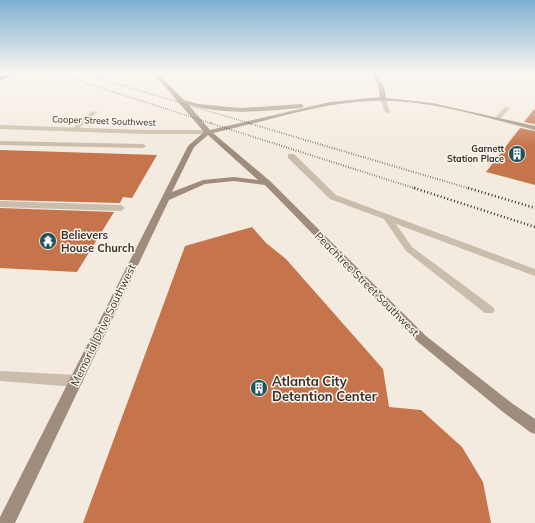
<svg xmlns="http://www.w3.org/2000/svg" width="535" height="523" font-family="Mulish,sans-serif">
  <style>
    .building { fill: #c5744b }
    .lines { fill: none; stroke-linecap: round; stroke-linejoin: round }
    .lane { fill: #cbbdab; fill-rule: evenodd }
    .street { fill: #cbbdab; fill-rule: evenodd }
    .secondary { fill: #9f8c7c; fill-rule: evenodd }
    .highway { fill: #5a4b41; fill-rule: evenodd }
    .rail-far2 { stroke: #39302a; stroke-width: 1.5; stroke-dasharray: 0.5 1.5; stroke-linecap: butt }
    .rail-far1 { stroke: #39302a; stroke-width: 2; stroke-dasharray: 0.5 2; stroke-linecap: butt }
    .rail { stroke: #39302a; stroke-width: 2.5; stroke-dasharray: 1 2.5; stroke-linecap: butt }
    .labels { text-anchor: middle; stroke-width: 3; stroke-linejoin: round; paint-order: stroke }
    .far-street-label { font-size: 9px; fill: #39302a; stroke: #faf5ec }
    .far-poi-label { font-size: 9px; font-weight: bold; fill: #39302a; stroke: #faf5ec; text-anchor: end }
    .poi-label { font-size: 11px; font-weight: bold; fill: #39302a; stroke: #faf5ec; text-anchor: start }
    .street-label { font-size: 11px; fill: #39302a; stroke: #faf5ec }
    .near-poi-label { font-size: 13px; font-weight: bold; fill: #39302a; stroke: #faf5ec; text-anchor: start }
  </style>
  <rect width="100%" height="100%" fill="#f3ebdf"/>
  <!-- building -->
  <g class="building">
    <path d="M535,108V124L524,122Z"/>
    <path d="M520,128L535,131V185L486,172Z"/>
    <path d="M0,150L157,155L132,198L123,197L120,203L0,200Z"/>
    <path d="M0,208L114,212L77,272L0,268Z"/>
    <path d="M252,227L266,243L286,259L383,369L389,407L421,410L462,447L483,482L491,523H83L185,246Z"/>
  </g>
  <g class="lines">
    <!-- lane -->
    <g class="lane">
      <path d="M383,97L386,99L390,113L385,112L380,99Z"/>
      <path d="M505,107L510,108L499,120H495V118Z"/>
      <path d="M92,111L97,112L76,131H72V129Z"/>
      <path d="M0,141L143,144L146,146L143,148L0,145Z"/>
      <path d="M288,154H294L336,195L535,269V276L396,224L412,247L493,307L495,310L493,313H485L406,251L384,219L330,199L288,158Z"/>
      <path d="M0,201L121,205L125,208L121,211L0,207Z"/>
    </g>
    <!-- street -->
    <g class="street">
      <path d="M0,125L145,130H208L211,132L208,134H145L0,129Z"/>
      <path d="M0,371L76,375L81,377L83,381L81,385L76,387L0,381Z"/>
    </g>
    <!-- secondary -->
    <path class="secondary" d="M153,73H157L184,100L198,104L241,108L301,104L304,106L301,108C263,111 225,116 188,104L210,130L330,102L380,97L378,85L371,73H375C381,80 385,88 386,98L432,103L535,126V130C482,117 426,98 371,101C317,103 265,122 213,133L270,181L426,336L513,404L535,419V434L530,432L503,412L418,342L265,185L234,181L205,184L169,200L15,523H0V517L188,146L204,132ZM208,135L258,180L234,177L203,180L172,192L194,147Z"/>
    <!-- highway -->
    <path class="highway" d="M11,73H19L0,80V76Z"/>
    <!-- rail-far2 -->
    <g class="rail-far2">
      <path d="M55,73L213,124"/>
      <path d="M81,73L252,124"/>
    </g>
    <!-- rail-far1 -->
    <g class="rail-far1">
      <path d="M210,123L417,189"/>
      <path d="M248,123L471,189"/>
    </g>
    <!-- rail -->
    <g class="rail">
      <path d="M414,188L535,227"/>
      <path d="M468,188L535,208"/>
    </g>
  </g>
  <!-- sky -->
  <linearGradient id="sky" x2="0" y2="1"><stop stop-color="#7db0d2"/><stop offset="0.5" stop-color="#faf6f1"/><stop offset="1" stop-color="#faf6f1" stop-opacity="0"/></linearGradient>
  <rect width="535" height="146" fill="url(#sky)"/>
  <!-- icons -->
  <defs>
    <g id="building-disc" transform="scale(0.9)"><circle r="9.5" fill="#1f515b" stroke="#faf5ec"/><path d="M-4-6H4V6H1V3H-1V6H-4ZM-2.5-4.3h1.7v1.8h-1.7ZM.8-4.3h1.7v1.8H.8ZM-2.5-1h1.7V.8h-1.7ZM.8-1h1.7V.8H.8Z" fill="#fff"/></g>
    <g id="temple-disc" transform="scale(0.9)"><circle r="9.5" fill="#1f515b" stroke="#faf5ec"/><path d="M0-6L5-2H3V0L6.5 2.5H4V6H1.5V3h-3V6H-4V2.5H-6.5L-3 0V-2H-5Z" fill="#fff"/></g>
  </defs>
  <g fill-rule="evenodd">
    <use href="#building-disc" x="517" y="154"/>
    <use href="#temple-disc" x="48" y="241"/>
    <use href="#building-disc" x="259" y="388"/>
  </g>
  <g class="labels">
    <!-- far-street labels -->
    <g class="far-street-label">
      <text transform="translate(104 121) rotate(2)" y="3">Cooper Street Southwest</text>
    </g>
    <!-- far-poi labels -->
    <g class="far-poi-label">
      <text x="504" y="152">Garnett<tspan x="504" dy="10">Station Place</tspan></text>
    </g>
    <!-- poi labels -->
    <g class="poi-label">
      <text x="61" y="239">Believers<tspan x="61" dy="13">House Church</tspan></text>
    </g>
    <!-- street labels -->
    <g class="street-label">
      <text transform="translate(367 284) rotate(45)" y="4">Peachtree Street Southwest</text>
      <text transform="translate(103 325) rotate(-64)" y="4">Memorial Drive Southwest</text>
    </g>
    <!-- near-poi labels -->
    <g class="near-poi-label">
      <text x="272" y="386">Atlanta City<tspan x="272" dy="15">Detention Center</tspan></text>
    </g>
  </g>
</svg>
